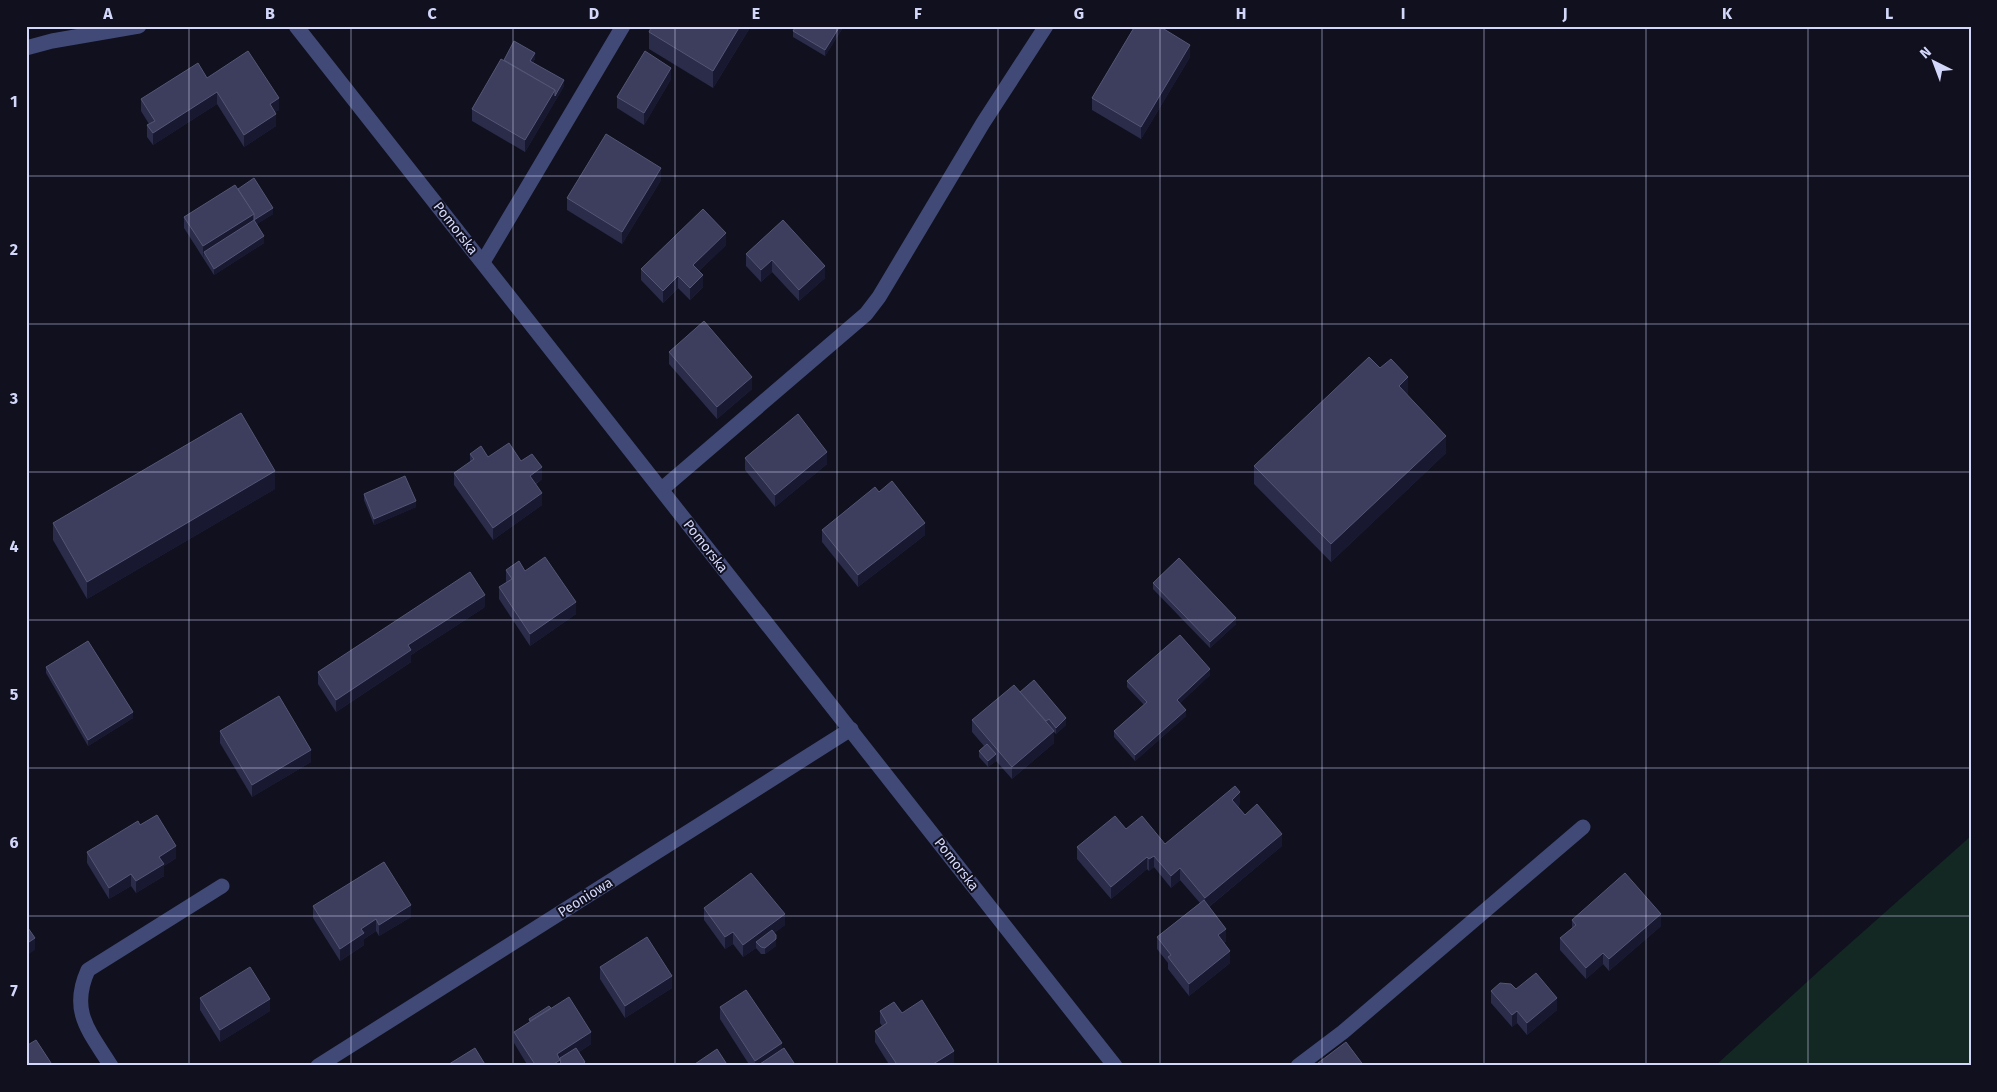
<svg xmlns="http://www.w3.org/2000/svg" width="1997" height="1092" font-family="'Fira Sans',sans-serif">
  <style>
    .green { fill: #142823 }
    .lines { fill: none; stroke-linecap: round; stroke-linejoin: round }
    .minor { stroke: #414a77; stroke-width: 15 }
    .wall { fill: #2b2b4a }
    .shaded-wall { fill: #181831 }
    .building { fill: #3d3d5d; stroke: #545675 }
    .grid { fill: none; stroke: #d3d7f9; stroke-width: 1; stroke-opacity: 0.55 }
    .labels { text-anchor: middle; stroke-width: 4; stroke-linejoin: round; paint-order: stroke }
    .street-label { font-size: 14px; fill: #d3d7f9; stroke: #10101f }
    .neatline { fill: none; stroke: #d3d7f9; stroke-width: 2 }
    .grid-label { font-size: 16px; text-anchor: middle; font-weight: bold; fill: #d3d7f9 }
  </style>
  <rect width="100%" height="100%" fill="#10101f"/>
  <!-- green -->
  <path class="green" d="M1971,836V1066H1715L1819,971Z"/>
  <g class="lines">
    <!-- minor -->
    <g class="minor">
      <path d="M296,26L1115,1066"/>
      <path d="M26,48L52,41L139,26"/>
      <path d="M483,262L623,26"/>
      <path d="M662,489L866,314L879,297L983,123L1046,26"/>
      <path d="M111,1066C90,1032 69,1012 88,970L222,886"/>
      <path d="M318,1066L851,729"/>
      <path d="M1298,1066L1343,1032L1583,827"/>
    </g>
  </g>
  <!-- wall -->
  <g class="wall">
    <path d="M751,26L713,88L649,49V32Z"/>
    <path d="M796,26H844L825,56L793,37V31Z"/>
    <path d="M1190,57L1141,139L1092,110V98Z"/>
    <path d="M535,59L533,62L564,86L525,152L472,121V109L504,60Z"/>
    <path d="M207,78L279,110L275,112L276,126L244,147L217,104L153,145L147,137V125L149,124L141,111V99Z"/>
    <path d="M671,79L644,125L617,108V97Z"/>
    <path d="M661,180L622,244L567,210V198Z"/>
    <path d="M238,189L273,214L257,224L264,243L214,275L184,228V217Z"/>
    <path d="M783,220L825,278L799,301L772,272L761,282L746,266V254Z"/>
    <path d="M726,245L699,271L703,287L690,300L678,288L663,303L641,280V269Z"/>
    <path d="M669,352L752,389L717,419L669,364Z"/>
    <path d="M1380,368L1408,394L1407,395L1446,453L1331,562L1254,484V466Z"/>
    <path d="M470,454L488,457L521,461L542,479L536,484L542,505L493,540L454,485V473L470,462Z"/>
    <path d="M745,458L827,464L775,507L745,470Z"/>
    <path d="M275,489L87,599L53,540V523Z"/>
    <path d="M879,492L925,535L858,587L822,542V530Z"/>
    <path d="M364,494L416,507L374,525L364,500Z"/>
    <path d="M506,570L525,571L576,614L530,646L499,599V587L506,583Z"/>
    <path d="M1153,583L1236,624L1210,648L1153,589Z"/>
    <path d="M485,607L411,655V662L336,712L318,684V672Z"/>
    <path d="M46,667L133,718L88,746L46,673Z"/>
    <path d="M1210,675L1180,703L1186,716L1135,761L1114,737V731L1144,705L1127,687V681Z"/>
    <path d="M1020,692L1066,725L1056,734L1054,732V743L1012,779L996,761L988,767L979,757V751L984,746L972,732V720Z"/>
    <path d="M220,731L311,762L252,797L220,743Z"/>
    <path d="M1240,804L1238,806L1245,815L1282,846L1209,907L1226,941L1224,943L1230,963L1189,996L1168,969V963L1157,949V937L1200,903L1180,880L1171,888L1154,867L1149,871L1147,869L1111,899L1077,859V847L1126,829L1165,844Z"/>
    <path d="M140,825L176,858L164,866V876L136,893L131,886L109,899L87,863V852Z"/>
    <path d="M313,906L411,917L379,936L376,931L364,939V945L340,961L313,918Z"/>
    <path d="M704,908L785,925L774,933L776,935V946L765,954H761L756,948L743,957L733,944L725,949L704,920Z"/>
    <path d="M1572,920L1661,926L1609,971L1603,964L1586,979L1560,950V938L1572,928Z"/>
    <path d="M600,967L672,988L625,1018L600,979Z"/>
    <path d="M1516,989L1557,1010L1527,1035L1517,1023L1512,1027L1491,1003V991Z"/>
    <path d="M200,998L270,1011L220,1042L200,1010Z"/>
    <path d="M720,1007L782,1049L796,1066H750L720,1019Z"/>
    <path d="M551,1008L591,1044L579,1052L585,1066H528L514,1043V1032L529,1022V1019Z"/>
    <path d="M880,1011L902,1013L954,1063L949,1066H890L875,1042V1031L882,1026L880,1023Z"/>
  </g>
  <!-- shaded-wall -->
  <g class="shaded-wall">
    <path d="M740,26H751L713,88V71Z"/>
    <path d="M840,26H844L825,56V50Z"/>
    <path d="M1190,45V57L1141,139V127Z"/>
    <path d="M535,53V59L530,67V61Z"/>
    <path d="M671,68V79L644,125V113Z"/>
    <path d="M564,80V86L525,152V140L555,90Z"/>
    <path d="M217,92V104L153,145V133Z"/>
    <path d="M279,98V110L270,115V104Z"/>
    <path d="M276,114V126L244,147V135Z"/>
    <path d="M661,168V180L622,244V232Z"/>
    <path d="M273,208V214L254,226L204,252L203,258V246L254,214Z"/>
    <path d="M726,233V245L693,277V265Z"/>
    <path d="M264,236V243L214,275V269Z"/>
    <path d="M772,260V272L761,282V270Z"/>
    <path d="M825,266V278L799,301V290Z"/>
    <path d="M703,275V287L690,300V288Z"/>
    <path d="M678,276V288L663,303V291Z"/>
    <path d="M752,377V389L717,419V407Z"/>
    <path d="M1408,377V394L1399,403V386Z"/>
    <path d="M1446,436V453L1331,562V544Z"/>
    <path d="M827,452V464L775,507V495Z"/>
    <path d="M542,467V479L530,487V476Z"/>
    <path d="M275,471V489L87,599V582Z"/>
    <path d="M542,493V505L493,540V528Z"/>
    <path d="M416,501V507L374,525V519Z"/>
    <path d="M925,523V535L858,587V575Z"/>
    <path d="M485,595V607L411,655V662L336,712V700L408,645Z"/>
    <path d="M576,602V614L530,646V634Z"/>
    <path d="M1236,618V624L1210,648V642Z"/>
    <path d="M1210,669V675L1177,706V700Z"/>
    <path d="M1186,710V716L1135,761V755Z"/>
    <path d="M133,712V718L88,746V740Z"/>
    <path d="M1066,718V725L1056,734V728Z"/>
    <path d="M1054,731V743L1012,779V767Z"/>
    <path d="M311,750V762L252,797V785Z"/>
    <path d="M996,754V761L988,767V761Z"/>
    <path d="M1240,792V804L1232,811V800Z"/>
    <path d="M1282,834V846L1205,910V898Z"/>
    <path d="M176,846V858L164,866V876L136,893V881L159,857Z"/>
    <path d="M1154,856V867L1149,871V859Z"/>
    <path d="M1147,857V869L1111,899V887Z"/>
    <path d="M1180,868V880L1171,888V876Z"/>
    <path d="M131,874V886L109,899V888Z"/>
    <path d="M411,905V917L379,936V925Z"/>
    <path d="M785,914V925L759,945L756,942V948L743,957V945Z"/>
    <path d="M1661,914V926L1609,971V959Z"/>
    <path d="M376,919V931L364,939V945L340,961V949L361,929Z"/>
    <path d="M1226,929V941L1218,947V935Z"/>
    <path d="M733,932V944L725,949V937Z"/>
    <path d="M35,938V950L26,956V944Z"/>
    <path d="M776,939V946L765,954V948Z"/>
    <path d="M1230,951V963L1189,996V984Z"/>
    <path d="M1603,953V964L1586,979V968Z"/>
    <path d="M672,976V988L625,1018V1006Z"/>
    <path d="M1557,998V1010L1527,1035V1023Z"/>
    <path d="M270,999V1011L220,1042V1030Z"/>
    <path d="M1517,1011V1023L1512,1027V1015Z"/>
    <path d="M591,1032V1044L560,1064V1066H551L557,1054Z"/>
    <path d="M782,1043V1055L766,1066H755V1061Z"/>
    <path d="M954,1051V1063L949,1066H930Z"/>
  </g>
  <!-- building -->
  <g class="building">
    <path d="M652,26H740L713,71L649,32Z"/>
    <path d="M796,26H840L825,50L793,31Z"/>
    <path d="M1135,26H1159L1190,45L1141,127L1092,98Z"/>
    <path d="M514,41L535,53L530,61L564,80L555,96V90L504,60Z"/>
    <path d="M248,51L279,98L270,104L276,114L244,135L217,92L153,133L147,125L155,121L141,99L198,63L207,78Z"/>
    <path d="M645,51L671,68L644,113L617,97Z"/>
    <path d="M501,59L555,90L525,140L472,109Z"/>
    <path d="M606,134L661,168L622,232L567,198Z"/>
    <path d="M254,178L273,208L254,220V214L238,189Z"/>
    <path d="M235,185L254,214L203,246L184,217Z"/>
    <path d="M703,209L726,233L693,265L703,275L690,288L678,276L663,291L641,269Z"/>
    <path d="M254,220L264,236L214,269L204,252Z"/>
    <path d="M783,220L825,266L799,290L772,260L761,270L746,254Z"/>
    <path d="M704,321L752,377L717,407L669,352Z"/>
    <path d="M1369,357L1380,368L1391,359L1408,377L1399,386L1446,436L1331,544L1254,466Z"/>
    <path d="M241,413L275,471L87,582L53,523Z"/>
    <path d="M798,414L827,452L775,495L745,458Z"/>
    <path d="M509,443L521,461L532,454L542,467L530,476L542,493L493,528L454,473L474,459L470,454L481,446L488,457Z"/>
    <path d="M405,476L416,501L374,519L364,494Z"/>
    <path d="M892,481L925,523L858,575L822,530L875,487L879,492Z"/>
    <path d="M545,557L576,602L530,634L499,587L512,579L506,570L519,561L525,571Z"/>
    <path d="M1179,558L1236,618L1210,642L1153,583Z"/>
    <path d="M470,572L485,595L408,645L411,650L336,700L318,672Z"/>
    <path d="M1180,635L1210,669L1177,700L1186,710L1135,755L1114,731L1147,702L1127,681Z"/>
    <path d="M88,641L133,712L88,740L46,667Z"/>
    <path d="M1034,680L1066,718L1056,728L1049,719L1046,721L1020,692Z"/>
    <path d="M1014,685L1054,731L1012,767L972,720Z"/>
    <path d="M279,696L311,750L252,785L220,731Z"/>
    <path d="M987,744L996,754L988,761L979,751Z"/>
    <path d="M1235,786L1240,792L1232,800L1245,815L1257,804L1282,834L1205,898L1180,868L1171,876L1154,856L1149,859L1147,857L1111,887L1077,847L1115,816L1126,829L1142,816L1165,844Z"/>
    <path d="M157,815L176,846L159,857L164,864L136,881L131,874L109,888L87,852L138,821L140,825Z"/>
    <path d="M384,862L411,905L379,925L376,919L361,929L364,933L340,949L313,906Z"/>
    <path d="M751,873L785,914L743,945L733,932L725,937L704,908Z"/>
    <path d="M1625,873L1661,914L1609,959L1603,953L1586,968L1560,938L1576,925L1572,920Z"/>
    <path d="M1204,900L1226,929L1218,935L1230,951L1189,984L1168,957L1171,955L1157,937Z"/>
    <path d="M26,925L35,938L26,944Z"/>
    <path d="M772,930L776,935V939L765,948L761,947L756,942Z"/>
    <path d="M647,937L672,976L625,1006L600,967Z"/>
    <path d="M250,967L270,999L220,1030L200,998Z"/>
    <path d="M1536,973L1557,998L1527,1023L1517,1011L1512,1015L1491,991L1500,983L1511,984L1516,989Z"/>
    <path d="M746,990L782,1043L755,1061L720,1007Z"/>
    <path d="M569,997L591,1032L557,1054L560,1060L551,1066H536L514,1032Z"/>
    <path d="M922,1000L954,1051L930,1066H898L875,1031L887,1023L880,1011L894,1002L902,1013Z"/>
    <path d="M549,1006L551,1008L530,1021L529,1019Z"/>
    <path d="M36,1040L53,1066H26V1046Z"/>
    <path d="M1346,1042L1364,1066H1314Z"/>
    <path d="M475,1048L486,1066H446Z"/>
    <path d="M576,1048L585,1062L580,1066H561L560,1058Z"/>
    <path d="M784,1048L796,1066H757Z"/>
    <path d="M717,1049L728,1066H692Z"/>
  </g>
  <!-- grid -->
  <path class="grid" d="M189,26V1066M351,26V1066M513,26V1066M675,26V1066M837,26V1066M998,26V1066M1160,26V1066M1322,26V1066M1484,26V1066M1646,26V1066M1808,26V1066M26,176H1971M26,324H1971M26,472H1971M26,620H1971M26,768H1971M26,916H1971"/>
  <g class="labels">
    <!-- street labels -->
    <g class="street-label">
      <text transform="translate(456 228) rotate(52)" y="5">Pomorska</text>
      <text transform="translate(706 546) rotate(52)" y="5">Pomorska</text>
      <text transform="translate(957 864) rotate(52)" y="5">Pomorska</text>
      <text transform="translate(585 897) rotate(-32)" y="5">Peoniowa</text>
    </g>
  </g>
  <!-- border -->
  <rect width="1997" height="1092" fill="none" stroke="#10101f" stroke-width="55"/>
  <!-- north arrow -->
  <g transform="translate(1934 62) rotate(318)" stroke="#10101f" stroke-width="4" paint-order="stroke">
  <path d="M0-4L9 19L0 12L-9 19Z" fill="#d3d7f9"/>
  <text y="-8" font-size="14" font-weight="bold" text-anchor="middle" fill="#d3d7f9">N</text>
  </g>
  <rect x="28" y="28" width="1942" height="1036" class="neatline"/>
  <g class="grid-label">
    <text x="108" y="19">A</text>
    <text x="270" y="19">B</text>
    <text x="432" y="19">C</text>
    <text x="594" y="19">D</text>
    <text x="756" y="19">E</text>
    <text x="918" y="19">F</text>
    <text x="1079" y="19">G</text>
    <text x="1241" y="19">H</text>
    <text x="1403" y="19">I</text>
    <text x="1565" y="19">J</text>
    <text x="1727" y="19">K</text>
    <text x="1889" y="19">L</text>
    <text x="14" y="107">1</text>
    <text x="14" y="255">2</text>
    <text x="14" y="404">3</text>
    <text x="14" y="552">4</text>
    <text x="14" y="700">5</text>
    <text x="14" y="848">6</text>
    <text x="14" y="996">7</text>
  </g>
</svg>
